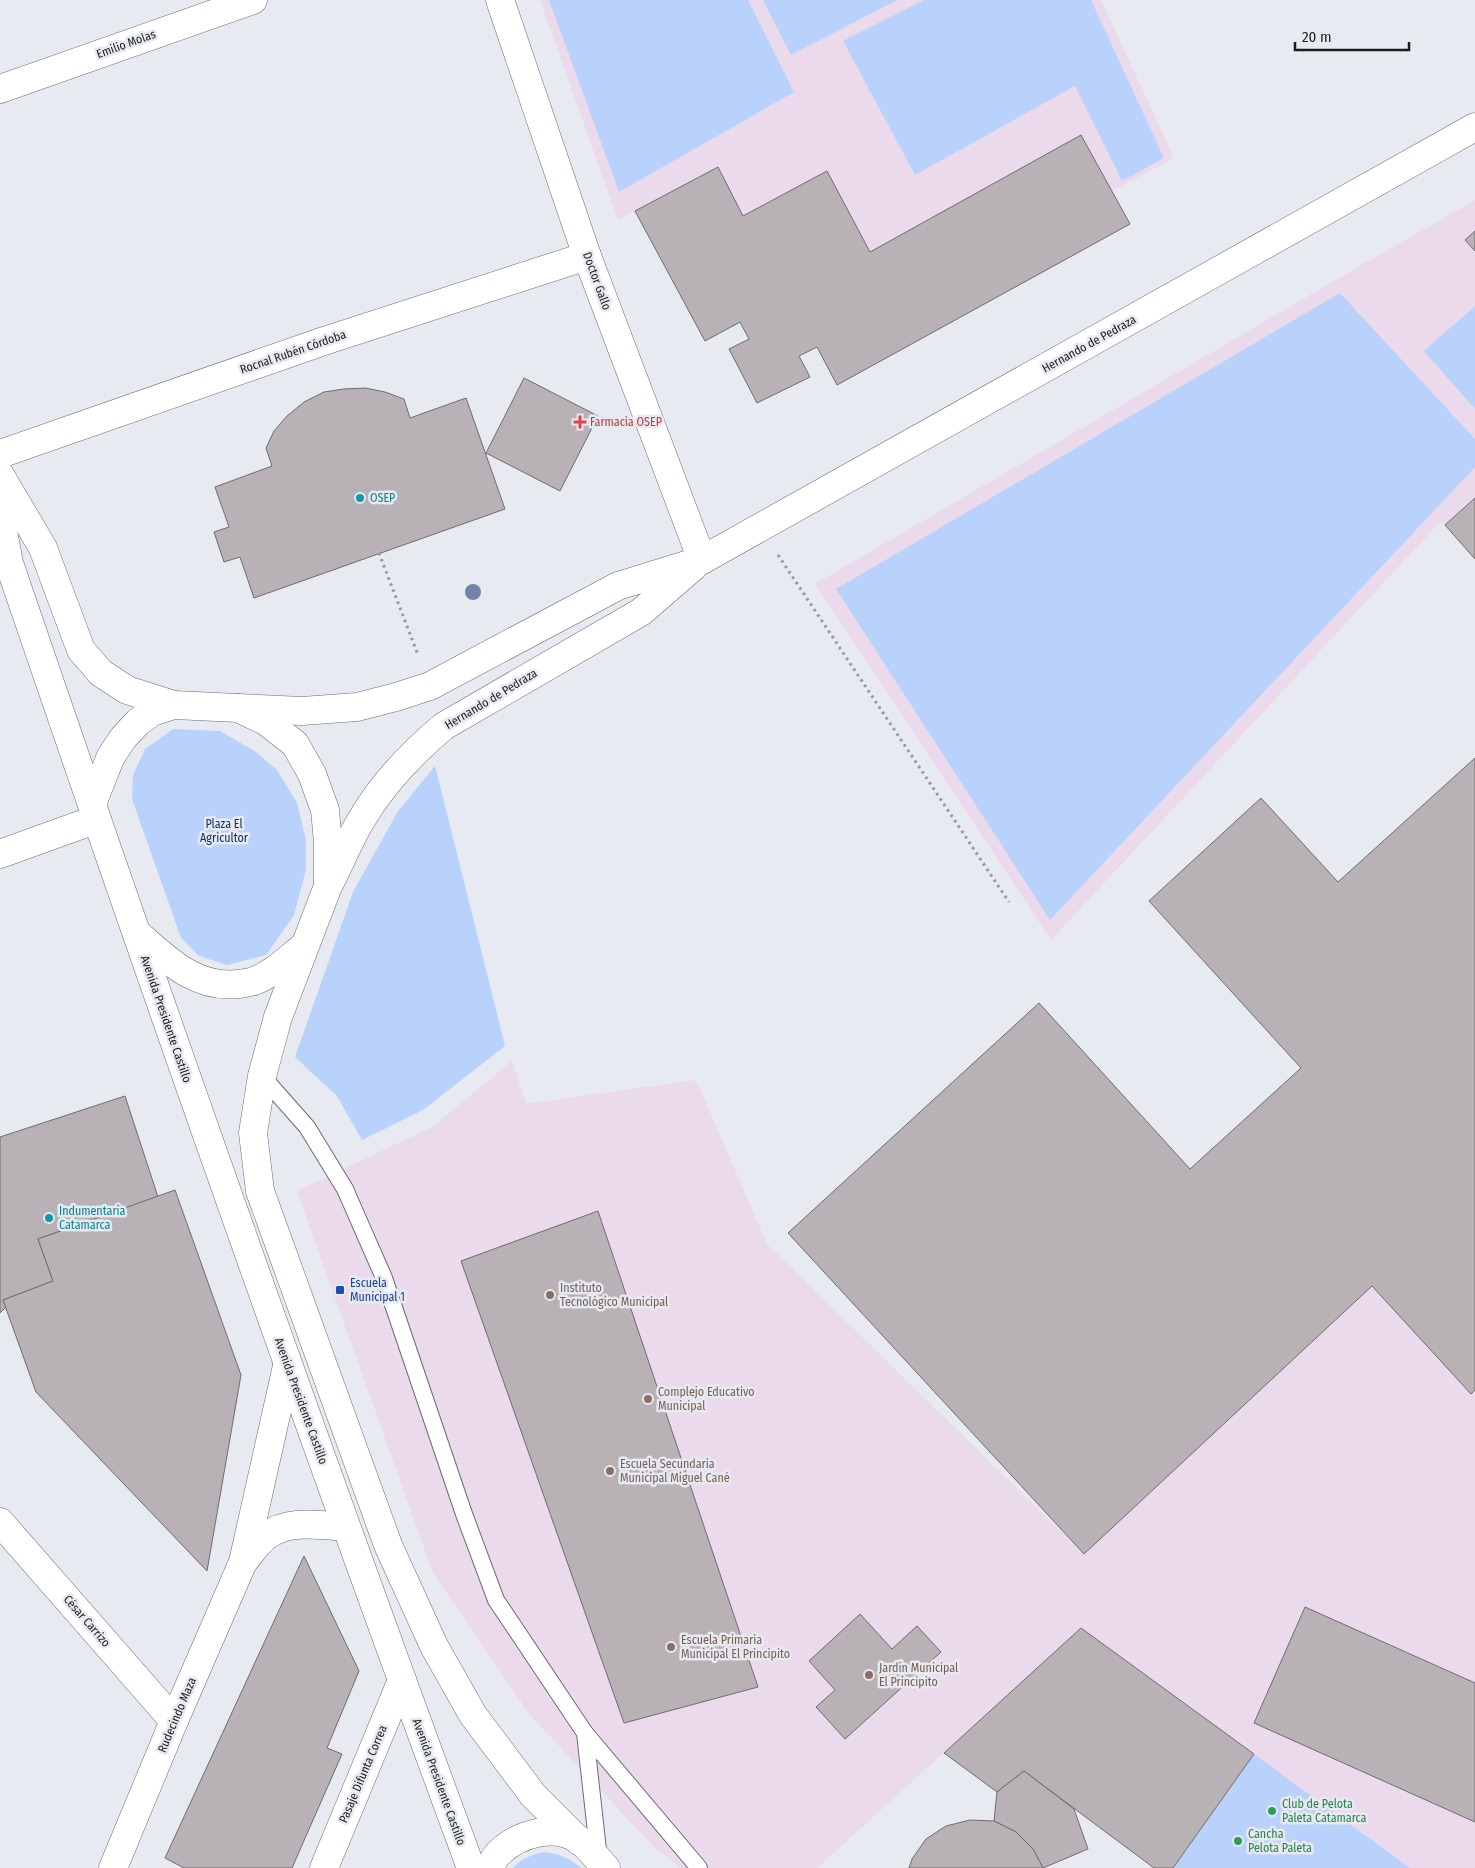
<svg xmlns="http://www.w3.org/2000/svg" width="1475" height="1868" font-family="'Fira Sans Condensed',sans-serif">
  <style>
    .education { fill: #ebdaec }
    .green { fill: #b9d2fc }
    .building { fill: #b8b2b6; stroke: #706b6e }
    .lines { fill: none; stroke-linecap: round; stroke-linejoin: round }
    .service-casing { stroke: #696c72; stroke-width: 18 }
    .minor-casing { stroke: #696c72; stroke-width: 29 }
    .secondary-casing { stroke: #696c72; stroke-width: 29 }
    .path { stroke: #95979c; stroke-width: 3; stroke-dasharray: 2.5 4; stroke-linecap: butt }
    .service { stroke: #fff; stroke-width: 16 }
    .minor { stroke: #fff; stroke-width: 28 }
    .secondary { stroke: #fff; stroke-width: 28 }
    .tree { fill: #7084aa }
    .health-dot { fill: #e0444e; stroke: #e7eaf0; stroke-width: 2 }
    .culture-dot { fill: #0f9aa8; stroke: #e7eaf0; stroke-width: 2 }
    .transit-dot { fill: #1a4fb4; stroke: #e7eaf0; stroke-width: 2 }
    .education-dot { fill: #8d6e63; stroke: #e7eaf0; stroke-width: 2 }
    .leisure-dot { fill: #2e9e5b; stroke: #e7eaf0; stroke-width: 2 }
    .labels { text-anchor: middle; stroke-width: 5; stroke-linejoin: round; paint-order: stroke }
    .street-label { font-size: 12px; fill: #1b1c1e; stroke: #e7eaf0 }
    .health-label { font-size: 12px; fill: #be3a42; stroke: #e7eaf0; text-anchor: start }
    .culture-label { font-size: 12px; fill: #0d838f; stroke: #e7eaf0; text-anchor: start }
    .park-label { font-size: 12px; fill: #0e3171; stroke: #e7eaf0 }
    .transit-label { font-size: 12px; fill: #164399; stroke: #e7eaf0; text-anchor: start }
    .education-label { font-size: 12px; fill: #785e54; stroke: #e7eaf0; text-anchor: start }
    .leisure-label { font-size: 12px; fill: #27864d; stroke: #e7eaf0; text-anchor: start }
  </style>
  <rect width="100%" height="100%" fill="#e7eaf0"/>
  <!-- education -->
  <g class="education">
    <path d="M540,0H1101L1174,158L1112,191L1130,224L837,385L817,347L799,356L810,377L757,403L729,349L749,339L741,323L705,341L635,211L618,220Z"/>
    <path d="M1475,200V558L1441,521L1051,940L815,584L1351,271Z"/>
    <path d="M512,1061L526,1104L696,1080L767,1244L1084,1554L1372,1286L1471,1394L1475,1390V1868H1410L1081,1628L817,1868H681L654,1847L530,1715L433,1573L297,1191L432,1127Z"/>
  </g>
  <!-- green -->
  <g class="green">
    <path d="M549,0H748L794,92L619,192Z"/>
    <path d="M763,0H897L791,55Z"/>
    <path d="M924,0H1091L1164,158L1122,181L1075,86L915,175L843,41Z"/>
    <path d="M1340,293L1475,439V467L1050,920L836,589Z"/>
    <path d="M1475,306V409L1424,351Z"/>
    <path d="M173,729L220,731L256,752L277,770L297,803L306,840V870L294,915L266,955L227,965L199,956L181,938L132,799L133,775L145,749Z"/>
    <path d="M435,766L505,1046L423,1110L362,1140L337,1096L295,1057L353,892L398,811Z"/>
    <path d="M1254,1754L1410,1868H1173Z"/>
    <path d="M544,1852C559,1854 569,1857 581,1868H513C521,1858 532,1855 544,1852Z"/>
  </g>
  <!-- building -->
  <g class="building">
    <path d="M1081,135L1130,224L837,385L817,347L799,356L810,377L757,403L729,349L749,339L740,322L705,341L635,211L718,167L743,216L827,171L870,252Z"/>
    <path d="M1475,231V251L1465,240Z"/>
    <path d="M524,378L598,416L560,491L486,453Z"/>
    <path d="M365,388L385,392L404,399L410,418L466,398L505,509L254,598L240,557L224,562L214,532L229,527L215,487L272,466L266,448L274,431L287,416L304,402L324,392L344,389Z"/>
    <path d="M1475,498V559L1445,525Z"/>
    <path d="M1475,758V1390L1471,1394L1372,1286L1084,1554L788,1233L1039,1003L1190,1169L1301,1068L1149,901L1261,798L1338,882Z"/>
    <path d="M125,1096L158,1197L38,1239L53,1281L3,1300L6,1307L0,1313V1137Z"/>
    <path d="M175,1190L241,1375L207,1571L36,1392L3,1300L53,1281L38,1239Z"/>
    <path d="M598,1211L758,1687L624,1723L461,1261Z"/>
    <path d="M304,1556L359,1671L327,1748L342,1754L292,1868H184L165,1858Z"/>
    <path d="M1305,1607L1475,1683V1822L1254,1723Z"/>
    <path d="M860,1614L892,1649L917,1626L941,1652L845,1739L816,1707L835,1690L809,1661Z"/>
    <path d="M1081,1628L1254,1754L1173,1868H1154L1024,1771L997,1792L944,1753Z"/>
    <path d="M1024,1771L1074,1809L1088,1849L1043,1868L1033,1849L1016,1832L994,1821L997,1792Z"/>
    <path d="M970,1820L994,1821L1016,1832L1033,1849L1043,1868H909L912,1859L926,1839L946,1826Z"/>
  </g>
  <g class="lines">
    <!-- service casing -->
    <g class="service-casing">
      <g id="service">
        <path d="M262,1076L307,1127L345,1189L384,1278L464,1514L496,1600L585,1733L699,1868"/>
        <path d="M585,1733L599,1859"/>
      </g>
    </g>
    <!-- minor casing -->
    <g class="minor-casing">
      <g id="minor">
        <path d="M500,0L587,256L702,560"/>
        <path d="M0,89L253,0"/>
        <path d="M0,454L324,341L587,256"/>
        <path d="M238,708L302,711L357,707L396,697L430,686L618,586L702,560L1475,127"/>
        <path d="M0,854L97,819"/>
        <path d="M328,886C340,864 349,839 363,817C384,782 413,752 444,726L641,612L693,567"/>
        <path d="M0,1522L174,1721"/>
        <path d="M244,1561C251,1553 257,1543 265,1537C287,1519 320,1525 346,1527"/>
        <path d="M113,1868L174,1721L243,1562L287,1366"/>
        <path d="M324,1868L402,1680"/>
      </g>
    </g>
    <!-- secondary casing -->
    <g class="secondary-casing">
      <g id="secondary">
        <path d="M0,475L43,548L81,650L101,673L127,690L174,705"/>
        <path d="M0,515L9,563C158,1000 311,1435 471,1868"/>
        <path d="M92,804L111,756L124,737L138,722L152,712L174,705L238,708L267,722L295,744L312,774L325,810L328,842V886L278,1017L262,1076L253,1133L260,1191L388,1545L434,1646L473,1715L533,1795L579,1841"/>
        <path d="M139,935C168,961 197,989 239,984C244,983 249,983 254,981C273,974 288,959 304,946"/>
        <path d="M489,1868C492,1863 495,1856 500,1852C519,1834 555,1823 579,1840C589,1847 597,1859 606,1868"/>
      </g>
    </g>
    <!-- path -->
    <g class="path">
      <path d="M379,553L418,655"/>
      <path d="M778,555L1009,902"/>
    </g>
    <!-- service -->
    <use href="#service" class="service"/>
    <!-- minor -->
    <use href="#minor" class="minor"/>
    <!-- secondary -->
    <use href="#secondary" class="secondary"/>
  </g>
  <!-- trees -->
  <circle class="tree" cx="473" cy="592" r="8"/>
  <!-- markers -->
  <path class="health-dot" d="M577.5 414.5h5v5h5v5h-5v5h-5v-5h-5v-5h5z"/>
  <g class="culture-dot">
    <circle cx="360" cy="498" r="5"/>
    <circle cx="49" cy="1218" r="5"/>
  </g>
  <rect class="transit-dot" x="335" y="1285" width="10" height="10" rx="2.5"/>
  <g class="education-dot">
    <circle cx="550" cy="1295" r="5"/>
    <circle cx="648" cy="1399" r="5"/>
    <circle cx="610" cy="1471" r="5"/>
    <circle cx="671" cy="1647" r="5"/>
    <circle cx="869" cy="1675" r="5"/>
  </g>
  <g class="leisure-dot">
    <circle cx="1272" cy="1811" r="5"/>
    <circle cx="1238" cy="1841" r="5"/>
  </g>
  <g class="labels">
    <!-- street labels -->
    <g class="street-label">
      <text transform="translate(126 44) rotate(-20)" y="4">Emilio Molas</text>
      <text transform="translate(597 281) rotate(70)" y="4">Doctor Gallo</text>
      <text transform="translate(1089 344) rotate(-29)" y="4">Hernando de Pedraza</text>
      <text transform="translate(293 352) rotate(-19)" y="4">Rocnal Rubén Córdoba</text>
      <text transform="translate(491 699) rotate(-31)" y="4">Hernando de Pedraza</text>
      <text transform="translate(166 1019) rotate(71)" y="4">Avenida Presidente Castillo</text>
      <text transform="translate(301 1401) rotate(70)" y="4">Avenida Presidente Castillo</text>
      <text transform="translate(87 1621) rotate(49)" y="4">César Carrizo</text>
      <text transform="translate(177 1715) rotate(-67)" y="4">Rudecindo Maza</text>
      <text transform="translate(363 1774) rotate(-67)" y="4">Pasaje Difunta Correa</text>
      <text transform="translate(439 1782) rotate(70)" y="4">Avenida Presidente Castillo</text>
    </g>
    <!-- health labels -->
    <g class="health-label">
      <text x="590" y="426">Farmacia OSEP</text>
    </g>
    <!-- culture labels -->
    <g class="culture-label">
      <text x="370" y="502">OSEP</text>
      <text x="59" y="1215">Indumentaria<tspan x="59" dy="14">Catamarca</tspan></text>
    </g>
    <!-- park labels -->
    <g class="park-label">
      <text x="224" y="828">Plaza El<tspan x="224" dy="14">Agricultor</tspan></text>
    </g>
    <!-- transit labels -->
    <g class="transit-label">
      <text x="350" y="1287">Escuela<tspan x="350" dy="14">Municipal 1</tspan></text>
    </g>
    <!-- education labels -->
    <g class="education-label">
      <text x="560" y="1292">Instituto<tspan x="560" dy="14">Tecnológico Municipal</tspan></text>
      <text x="658" y="1396">Complejo Educativo<tspan x="658" dy="14">Municipal</tspan></text>
      <text x="620" y="1468">Escuela Secundaria<tspan x="620" dy="14">Municipal Miguel Cané</tspan></text>
      <text x="681" y="1644">Escuela Primaria<tspan x="681" dy="14">Municipal El Principito</tspan></text>
      <text x="879" y="1672">Jardín Municipal<tspan x="879" dy="14">El Principito</tspan></text>
    </g>
    <!-- leisure labels -->
    <g class="leisure-label">
      <text x="1282" y="1808">Club de Pelota<tspan x="1282" dy="14">Paleta Catamarca</tspan></text>
      <text x="1248" y="1838">Cancha<tspan x="1248" dy="14">Pelota Paleta</tspan></text>
    </g>
  </g>
  <!-- scale -->
  <path d="M1295 42v8h114v-8" fill="none" stroke="#1b1c1e" stroke-width="2.5"/>
  <text x="1302" y="42" font-size="15" fill="#1b1c1e" stroke="#e7eaf0" stroke-width="4" paint-order="stroke">20 m</text>
</svg>
